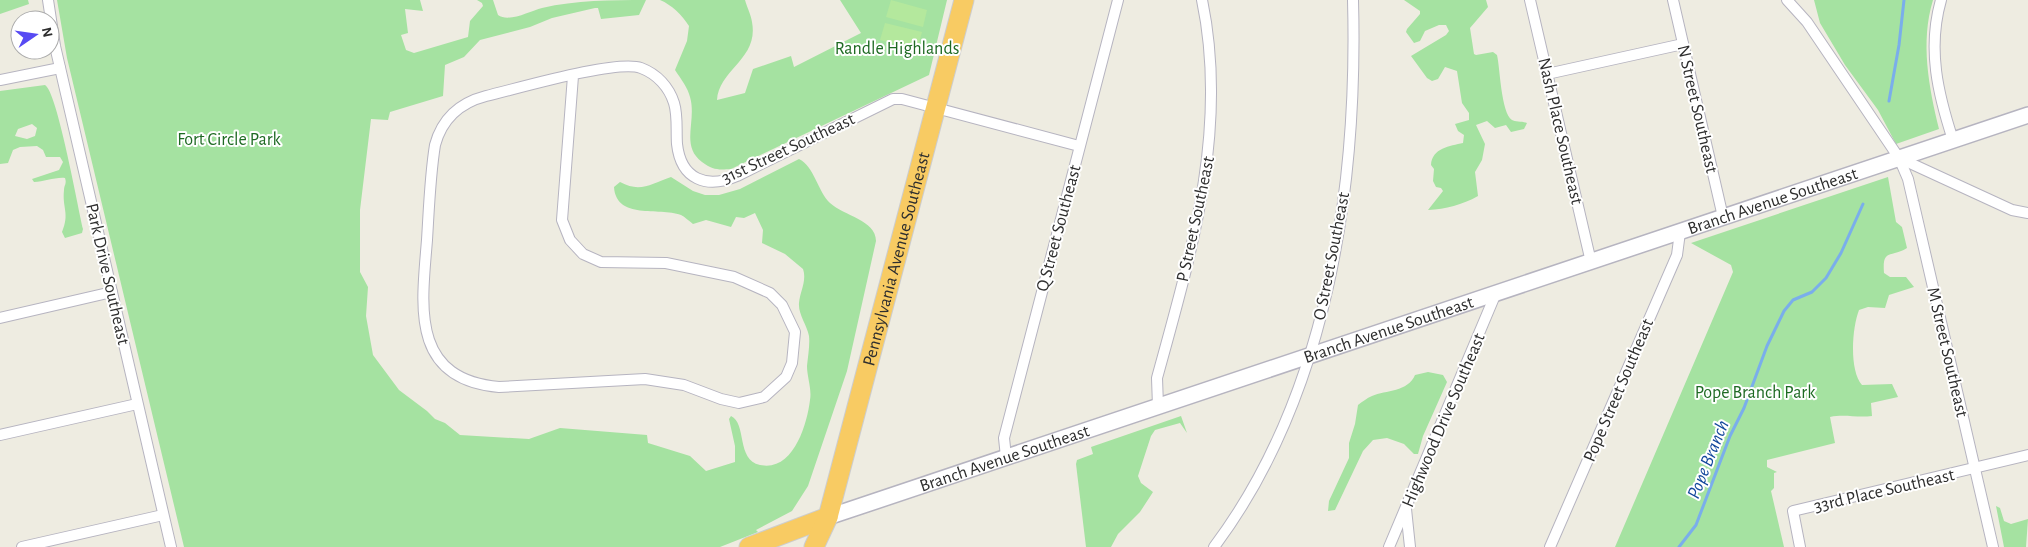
<svg xmlns="http://www.w3.org/2000/svg" width="2028" height="547" font-family="'Alegreya Sans',sans-serif">
  <style>
    .green { fill: #a5e2a1; fill-rule: evenodd }
    .pitch { fill: #b4e89d }
    .lines { fill: none; stroke-linecap: round; stroke-linejoin: round }
    .stream { stroke: #7aaeeb; stroke-width: 3 }
    .street-casing { stroke: #b6b4c0; stroke-width: 12 }
    .secondary-casing { stroke: #b6b4c0; stroke-width: 18 }
    .highway-casing { stroke: #cdcdcd; stroke-width: 21 }
    .street { stroke: #fff; stroke-width: 10 }
    .secondary { stroke: #fff; stroke-width: 15 }
    .highway { stroke: #f8cb63; stroke-width: 19 }
    .labels { text-anchor: middle; stroke-width: 4; stroke-linejoin: round; paint-order: stroke }
    .park-label { font-size: 18px; fill: #1e6a23; stroke: #fff }
    .street-label { font-size: 18px; fill: #2e2e2e; stroke: #fff }
    .water-label { font-size: 19px; font-style: italic; fill: #13489c; stroke: #fff }
  </style>
  <rect width="100%" height="100%" fill="#eeece1"/>
  <!-- green -->
  <g class="green">
    <path d="M0,0H28L29,4L0,14Z"/>
    <path d="M57,0H420L423,11L405,9L408,33L401,35L406,50L414,53L468,37L470,21L483,6L482,3L477,0H493L498,15C509,23 530,11 542,8C576,0 611,0 646,0L639,15L601,19L598,8H595L552,18L530,27L480,40L464,57L445,65L443,96L390,112L388,120L371,119L360,210V272L368,287L366,316L373,355L399,390L427,411L435,419L445,423L460,435L529,439L560,428L647,435L648,443L690,456L706,471L735,462V446L729,419L731,416C747,423 736,460 760,465C793,472 807,425 810,400C812,389 807,377 807,366C808,356 810,345 809,336C807,325 798,314 799,303C800,291 807,281 803,269L785,254L762,243L763,230L755,213L744,218L736,217L731,227L706,220L693,224C689,221 685,217 681,215C659,207 616,220 614,187L620,182C640,193 651,184 671,177L693,191L705,195H719L740,189L799,159C814,166 818,192 830,203C844,216 876,220 876,241L847,371L808,486L792,511L756,530L758,532L720,547H184L67,58Z"/>
    <path d="M660,0H745C747,7 751,15 752,22C759,59 719,69 717,100L745,93L753,69L791,56L794,67L861,33L840,0H947L929,75L731,169C718,170 713,170 702,162C680,146 697,121 690,97C688,88 681,79 675,70L687,41L689,26C682,15 672,5 660,0Z"/>
    <path d="M1404,0H1486L1488,7L1470,28L1474,54L1476,55L1493,52L1497,55C1500,67 1501,113 1512,120C1515,122 1522,121 1527,123L1524,129L1511,132L1506,125L1495,128L1487,121L1476,125L1485,144L1482,160L1475,172L1478,196C1462,205 1446,209 1428,210L1443,191L1441,188L1436,187L1433,181L1434,169L1431,165C1432,148 1450,146 1463,143L1464,135L1458,131L1455,124L1469,120V113L1462,103L1457,71L1445,67L1438,79L1432,81L1427,78L1411,56L1446,35L1449,31L1446,25H1439L1425,31L1420,41L1414,43L1406,32L1407,29L1420,14V11Z"/>
    <path d="M1814,0H1933C1920,42 1929,88 1939,129L1896,144L1878,110L1845,65L1820,23Z"/>
    <path d="M45,85C57,91 78,208 83,229L82,233L65,238L62,232C70,213 62,208 64,190C64,185 67,184 65,178C55,177 44,182 34,182L32,179L59,170L63,162L60,157H46L43,150L37,146L20,147L13,150L8,163L0,164V91ZM32,124L37,128L35,136L27,139L15,136L18,129Z"/>
    <path d="M1888,177L1896,222L1902,227L1907,248C1891,258 1882,248 1884,273L1890,277H1906L1914,287L1889,295L1885,308L1868,307L1859,310C1852,328 1849,370 1862,385L1892,384L1898,397L1871,403L1872,416C1857,418 1845,414 1830,417L1835,443L1767,460V467L1777,472L1774,473V488L1771,491L1784,547H1615L1733,272L1731,265L1691,243Z"/>
    <path d="M1428,372L1443,375L1447,382L1423,436L1418,454H1414L1404,444L1387,438L1373,440L1363,451L1335,510L1328,511L1329,501L1349,458V443L1355,424L1358,405C1362,402 1367,398 1372,396C1386,390 1408,392 1415,375Z"/>
    <path d="M1181,416L1187,433L1180,423L1155,430L1151,436L1138,476L1141,483L1153,492L1140,512L1118,534L1111,547H1086L1076,464L1077,460L1093,454L1091,447Z"/>
    <path d="M1996,506L2000,508L2004,521L2011,524L2028,519L2026,547H2004Z"/>
  </g>
  <!-- pitch -->
  <g class="pitch">
    <path d="M891,0L927,10L923,27L886,17Z"/>
    <path d="M885,23L922,32L917,50L880,40Z"/>
  </g>
  <g class="lines">
    <!-- stream -->
    <g class="stream">
      <path d="M1889,101L1899,45L1904,0"/>
      <path d="M1679,547L1696,525L1730,436L1744,408L1767,346L1784,311L1793,300L1812,292L1826,278L1841,253L1863,204"/>
    </g>
    <!-- street casing -->
    <g class="street-casing">
      <g id="street">
        <path d="M48,0L55,46L171,547"/>
        <path d="M1530,0L1591,262"/>
        <path d="M1673,0L1723,217"/>
        <path d="M1787,0L1807,22L1899,158L2012,210L2028,213"/>
        <path d="M1941,0C1927,49 1938,94 1953,140"/>
        <path d="M1547,74L1683,44"/>
        <path d="M573,76L562,220L570,240L583,254L601,262L666,263L734,277L770,293L782,305L795,332L792,363L786,377L764,397L739,403L721,399L684,385L645,379L499,387C409,379 422,304 427,240C429,208 430,176 435,145C442,119 459,103 486,96C516,89 617,59 641,68C657,74 669,87 674,103C678,116 676,130 677,144C681,180 707,189 737,176L893,99H902L1079,146"/>
        <path d="M0,80L60,68"/>
        <path d="M1899,158L1908,179L1993,547"/>
        <path d="M0,318L112,292"/>
        <path d="M1158,406L1157,378C1191,254 1229,129 1202,0"/>
        <path d="M0,435L137,404"/>
        <path d="M1006,457L1004,438L1118,0"/>
        <path d="M1406,509L1410,547"/>
        <path d="M22,547L163,515"/>
        <path d="M1214,547C1328,395 1358,186 1353,0"/>
        <path d="M1389,547L1496,293"/>
        <path d="M1550,547L1677,255L1680,232"/>
        <path d="M1800,547L1793,511L2028,455"/>
      </g>
    </g>
    <!-- secondary casing -->
    <g class="secondary-casing">
      <g id="secondary">
        <path id="s1" d="M828,517L2028,115"/>
      </g>
    </g>
    <!-- highway casing -->
    <g class="highway-casing">
      <g id="highway">
        <path d="M749,547L828,517"/>
        <path id="s2" d="M814,547L828,517L964,0"/>
      </g>
    </g>
    <!-- street -->
    <use href="#street" class="street"/>
    <!-- secondary -->
    <use href="#secondary" class="secondary"/>
    <!-- highway -->
    <use href="#highway" class="highway"/>
  </g>
  <g class="labels">
    <!-- park labels -->
    <g class="park-label">
      <text x="897" y="54">Randle Highlands</text>
      <text x="229" y="145">Fort Circle Park</text>
      <text x="1755" y="398">Pope Branch Park</text>
    </g>
    <!-- street labels -->
    <g class="street-label">
      <text transform="translate(1698 109) rotate(77)" y="6">N Street Southeast</text>
      <text transform="translate(1561 131) rotate(77)" y="6">Nash Place Southeast</text>
      <text transform="translate(788 148) rotate(-25)" y="6">31st Street Southeast</text>
      <text dy="6" stroke="none"><textPath href="#s1" startOffset="996">Branch Avenue Southeast</textPath></text>
      <text transform="translate(1195 219) rotate(-78)" y="6">P Street Southeast</text>
      <text transform="translate(1058 228) rotate(-75)" y="6">Q Street Southeast</text>
      <text transform="translate(1331 256) rotate(-79)" y="6">O Street Southeast</text>
      <text dy="6" stroke="none"><textPath href="#s2" startOffset="300">Pennsylvania Avenue Southeast</textPath></text>
      <text transform="translate(108 274) rotate(77)" y="6">Park Drive Southeast</text>
      <text dy="6" stroke="none"><textPath href="#s1" startOffset="591">Branch Avenue Southeast</textPath></text>
      <text transform="translate(1948 352) rotate(77)" y="6">M Street Southeast</text>
      <text transform="translate(1618 390) rotate(-67)" y="6">Pope Street Southeast</text>
      <text transform="translate(1443 420) rotate(-67)" y="6">Highwood Drive Southeast</text>
      <text dy="6" stroke="none"><textPath href="#s1" startOffset="186">Branch Avenue Southeast</textPath></text>
      <text transform="translate(1884 490) rotate(-13)" y="6">33rd Place Southeast</text>
    </g>
    <!-- water labels -->
    <g class="water-label">
      <text transform="translate(1707 459) rotate(-68)" y="7">Pope Branch</text>
    </g>
  </g>
  <!-- north arrow -->
  <g transform="translate(35 35) rotate(77)"><circle r="24" fill="#ffffff" stroke="#ababab"/>
  <path d="M0-4L9 19L0 12L-9 19Z" fill="#574af3"/>
  <text y="-8" font-size="14" font-weight="bold" text-anchor="middle" fill="#2e2e2e">N</text>
  </g>
</svg>
